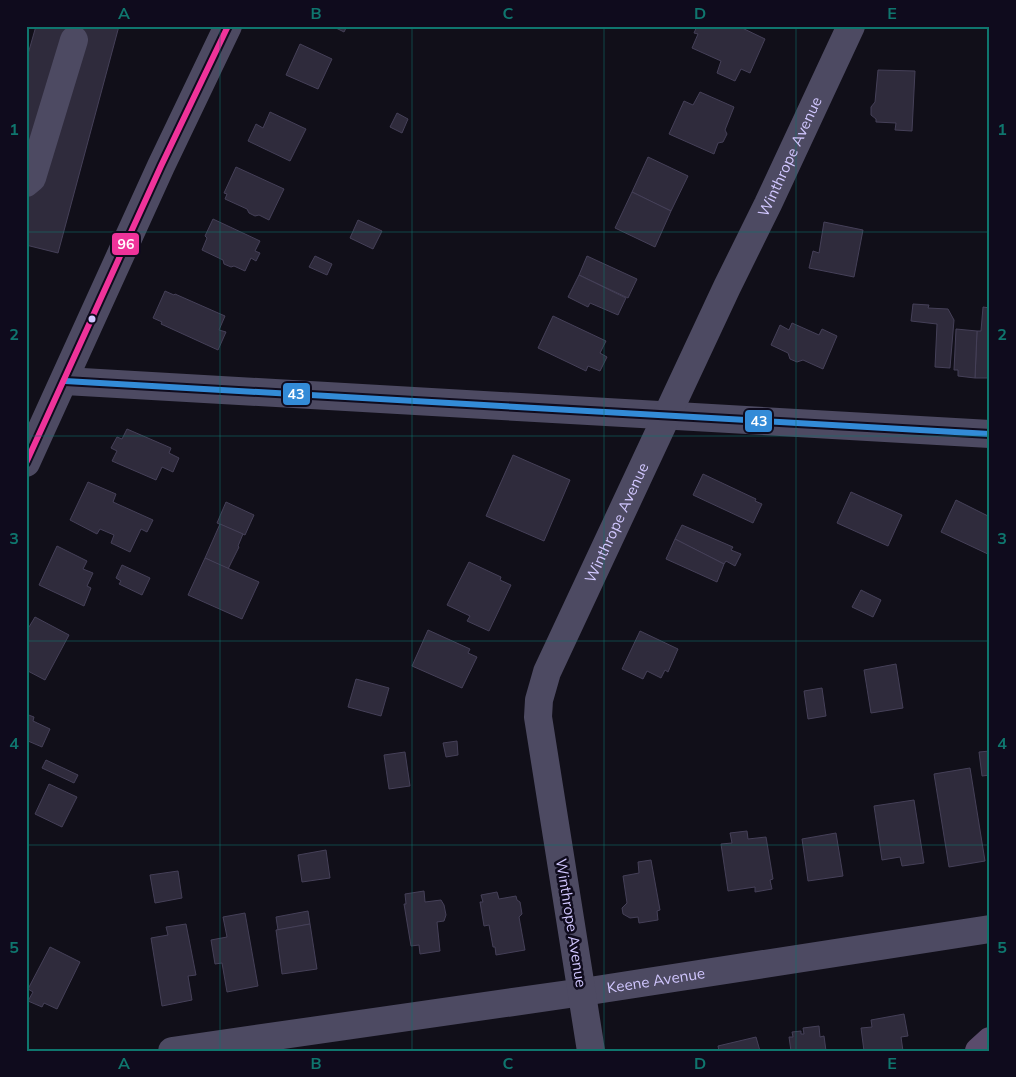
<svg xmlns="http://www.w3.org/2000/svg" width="1016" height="1077" font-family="Mulish,sans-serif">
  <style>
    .building { fill: #2f2b3c; stroke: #454058 }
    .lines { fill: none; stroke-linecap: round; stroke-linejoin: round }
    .minor { stroke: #4d4a62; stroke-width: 28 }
    .major { stroke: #5b4c6c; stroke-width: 28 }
    .bus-1-casing { stroke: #0f0b1d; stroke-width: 10 }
    .bus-2-casing { stroke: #0f0b1d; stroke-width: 10 }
    .bus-1 { stroke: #338bd7; stroke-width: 6 }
    .bus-2 { stroke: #ef339a; stroke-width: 6 }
    .grid { fill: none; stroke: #0f766e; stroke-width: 1; stroke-opacity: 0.55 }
    .bus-dot { fill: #d1c7ff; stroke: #0f0b1d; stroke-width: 2 }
    .labels { text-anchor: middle; stroke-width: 5; stroke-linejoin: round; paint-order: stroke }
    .street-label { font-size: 15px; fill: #d1c7ff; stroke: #0f0b1d }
    .line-badge { stroke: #0f0b1d; stroke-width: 2 }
    .badge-label { font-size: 14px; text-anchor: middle; font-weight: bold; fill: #fff }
    .neatline { fill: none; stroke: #0f766e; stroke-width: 2 }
    .grid-label { font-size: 16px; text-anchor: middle; font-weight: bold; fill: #0f766e }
  </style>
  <rect width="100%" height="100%" fill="#110f19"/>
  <!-- building -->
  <g class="building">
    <path d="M36,26H119L58,253L26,245V61Z"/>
    <path d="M332,26H347L344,32Z"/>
    <path d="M697,26H738L765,39L750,73L741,69L735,81L717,73L721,61L692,48L698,34L694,33Z"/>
    <path d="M300,44L332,59L318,89L286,75Z"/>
    <path d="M878,70L915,71L912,131L895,130L896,123L876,122V119L871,115V107L875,102Z"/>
    <path d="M700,92L734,107L725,130L727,134L723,142L718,143L714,154L669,134L684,101L693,105Z"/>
    <path d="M270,112L306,129L290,161L248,141L256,124L263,128Z"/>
    <path d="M397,113L408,119L402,133L390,127Z"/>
    <path d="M648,157L688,176L671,211L632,192Z"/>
    <path d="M236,167L284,189L269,220L259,215L255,216L249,213L247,209L225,199L227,194L224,193Z"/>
    <path d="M632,192L671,211L655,247L615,228Z"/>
    <path d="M213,219L260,241L255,251L260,253L256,261L251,258L245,271L234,266L231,267L224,264L223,260L202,250L207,238L205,236Z"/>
    <path d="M358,220L382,231L373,249L350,238Z"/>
    <path d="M824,222L863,230L854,277L809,268L813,251L819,253Z"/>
    <path d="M315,256L332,264L327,275L309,267Z"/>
    <path d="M587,256L637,279L628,298L579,275Z"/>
    <path d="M579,275L626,298L618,315L590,303L588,307L568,297Z"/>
    <path d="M165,291L174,295L175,294L225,316L219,330L226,332L218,350L161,324L162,322L153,318Z"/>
    <path d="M913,304L929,305L928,308L948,309L954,320L950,368L935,367L937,324L911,321Z"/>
    <path d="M983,307L990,308V378H975L977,331H981Z"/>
    <path d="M553,316L606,341L600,353L607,357L600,371L588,366L586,371L538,348Z"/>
    <path d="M792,323L819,335L822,329L837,336L823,369L803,360L797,362L790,359L788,353L771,345L780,325L789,330Z"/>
    <path d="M956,329L977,331L975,378L958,376V370H954Z"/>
    <path d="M127,429L171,448L169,453L179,458L173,472L162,467L156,480L112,461L117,451L111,448L117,437L122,439Z"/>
    <path d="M513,455L570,480L544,541L486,516Z"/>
    <path d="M703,474L756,499L755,501L762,504L753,523L693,495Z"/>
    <path d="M88,482L116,494L113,502L153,520L147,532L141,529L130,552L111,543L114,535L100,529L97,534L70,520Z"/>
    <path d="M851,492L902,515L888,546L837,523Z"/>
    <path d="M956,500L990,517V555L941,532Z"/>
    <path d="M226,502L254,515L245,535L217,523Z"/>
    <path d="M220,524L243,534L238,546L239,547L228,569L205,558Z"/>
    <path d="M682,525L733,547L731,550L741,554L735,566L726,561L724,564L675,539Z"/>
    <path d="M675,539L724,564L717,582L666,559Z"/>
    <path d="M57,546L87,561L83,569L93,573L87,586L91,588L84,606L39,585Z"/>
    <path d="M205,558L259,582L242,619L188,595Z"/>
    <path d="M469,562L501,577L500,580L511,585L489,631L467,621L470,616L447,605Z"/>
    <path d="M122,565L150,578L142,595L119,584L121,581L116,578Z"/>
    <path d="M861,590L881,600L873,617L852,607Z"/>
    <path d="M35,617L69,635L45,680L26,670V625L29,627Z"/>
    <path d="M428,630L470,649L468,653L477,657L462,688L412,666Z"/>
    <path d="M640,631L678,649L668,672L665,670L661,678L647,671L643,679L622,669Z"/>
    <path d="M896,664L903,708L871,713L864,670Z"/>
    <path d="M356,679L389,688L381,716L348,707Z"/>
    <path d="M822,688L826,716L808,719L804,691Z"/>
    <path d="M26,714L34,717L33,721L50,729L42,747L28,741L26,745Z"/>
    <path d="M457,741L458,755L446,757L443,743Z"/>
    <path d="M990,751V775L982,776L979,752Z"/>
    <path d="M405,752L410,786L389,789L384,755Z"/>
    <path d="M46,760L78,775L74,783L42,768Z"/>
    <path d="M970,768L985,861L949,867L934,774Z"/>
    <path d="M49,784L77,797L62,827L35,814Z"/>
    <path d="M914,800L924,863L902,866L900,857L882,860L874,806Z"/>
    <path d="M747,831L748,839L766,837L773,879L770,880L772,889L755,892V887L728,891L721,844L732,843L730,833Z"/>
    <path d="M836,833L843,876L808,881L802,839Z"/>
    <path d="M326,850L330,878L302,882L298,855Z"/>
    <path d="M651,860L660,910L657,911L658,920L639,923L638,917L630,918L623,914L622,908L627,903L623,876L639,873L638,862Z"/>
    <path d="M178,871L182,898L155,903L150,875Z"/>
    <path d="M424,891L425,902L441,900L444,905L446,915L444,921L437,922L440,951L420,954L419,945L411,946L404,904H406L405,894Z"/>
    <path d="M497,892L499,899L516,896L517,900L520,902L522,914L519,917L525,950L496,955L495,947H493L489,925L484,926L480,902H483L481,895Z"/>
    <path d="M308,911L310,924L278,930L276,917Z"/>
    <path d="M245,913L258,986L227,992L222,963L215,964L211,940L227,937L223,917Z"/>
    <path d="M186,924L196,975L188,976L192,1000L162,1006L151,938L168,935L166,927Z"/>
    <path d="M310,924L317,969L282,974L276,930Z"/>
    <path d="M50,947L80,962L57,1009L44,1003L42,1007L28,1001L33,992L28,989Z"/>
    <path d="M904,1014L908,1036L901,1037L903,1051H864L861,1028L872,1027L871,1020Z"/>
    <path d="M819,1026L820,1037L824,1036L826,1051H791L789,1037H793L792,1032L801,1031V1034H804L803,1028Z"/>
    <path d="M756,1037L760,1051H719L718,1046Z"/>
  </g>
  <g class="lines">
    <!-- minor -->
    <g class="minor">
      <path d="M26,183L32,178L74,40"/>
      <path d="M65,381L990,434"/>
      <path d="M26,463L161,166L228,26"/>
      <path id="s1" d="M172,1051L583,992L990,929"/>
      <path id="s2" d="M591,1051L538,717L539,700L547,672L727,287L768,204L851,26"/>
    </g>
    <!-- major -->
    <path class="major" d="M979,1051L990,1041"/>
    <!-- bus-1 casing -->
    <g class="bus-1-casing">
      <path id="bus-1" d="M65,381L990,434"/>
    </g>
    <!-- bus-2 casing -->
    <g class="bus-2-casing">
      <path id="bus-2" d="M26,463L161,166L228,26"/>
    </g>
    <!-- bus-1 -->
    <use href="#bus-1" class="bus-1"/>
    <!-- bus-2 -->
    <use href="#bus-2" class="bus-2"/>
  </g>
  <!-- grid -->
  <path class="grid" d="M220,26V1051M412,26V1051M604,26V1051M796,26V1051M26,232H990M26,436H990M26,641H990M26,845H990"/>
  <!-- markers -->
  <circle class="bus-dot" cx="92" cy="319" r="4.5"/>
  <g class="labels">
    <!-- street labels -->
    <g class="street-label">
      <text dy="5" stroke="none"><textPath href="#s2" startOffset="954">Winthrope Avenue</textPath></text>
      <text dy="5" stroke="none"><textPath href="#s2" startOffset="549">Winthrope Avenue</textPath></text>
      <text transform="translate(571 923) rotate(81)" y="5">Winthrope Avenue</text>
      <text dy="5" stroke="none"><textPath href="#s1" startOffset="489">Keene Avenue</textPath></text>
    </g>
  </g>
  <g class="line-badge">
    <rect x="111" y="232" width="29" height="24" rx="5" fill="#ef339a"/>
    <rect x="282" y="382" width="29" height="24" rx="5" fill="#338bd7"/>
    <rect x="744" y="409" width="29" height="24" rx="5" fill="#338bd7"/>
  </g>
  <g class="badge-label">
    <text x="126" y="249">96</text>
    <text x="296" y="399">43</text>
    <text x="759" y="426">43</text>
  </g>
  <!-- border -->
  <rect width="1016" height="1077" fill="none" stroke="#0f0b1d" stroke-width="55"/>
  <rect x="28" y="28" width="960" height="1022" class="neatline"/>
  <g class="grid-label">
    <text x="124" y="19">A</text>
    <text x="316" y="19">B</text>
    <text x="508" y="19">C</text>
    <text x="700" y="19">D</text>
    <text x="892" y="19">E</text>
    <text x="14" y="135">1</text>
    <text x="1002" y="135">1</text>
    <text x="14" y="340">2</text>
    <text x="1002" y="340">2</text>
    <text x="14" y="544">3</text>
    <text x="1002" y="544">3</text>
    <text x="14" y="749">4</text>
    <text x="1002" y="749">4</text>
    <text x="14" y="953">5</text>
    <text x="1002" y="953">5</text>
    <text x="124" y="1069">A</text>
    <text x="316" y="1069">B</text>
    <text x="508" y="1069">C</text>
    <text x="700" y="1069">D</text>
    <text x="892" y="1069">E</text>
  </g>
</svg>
